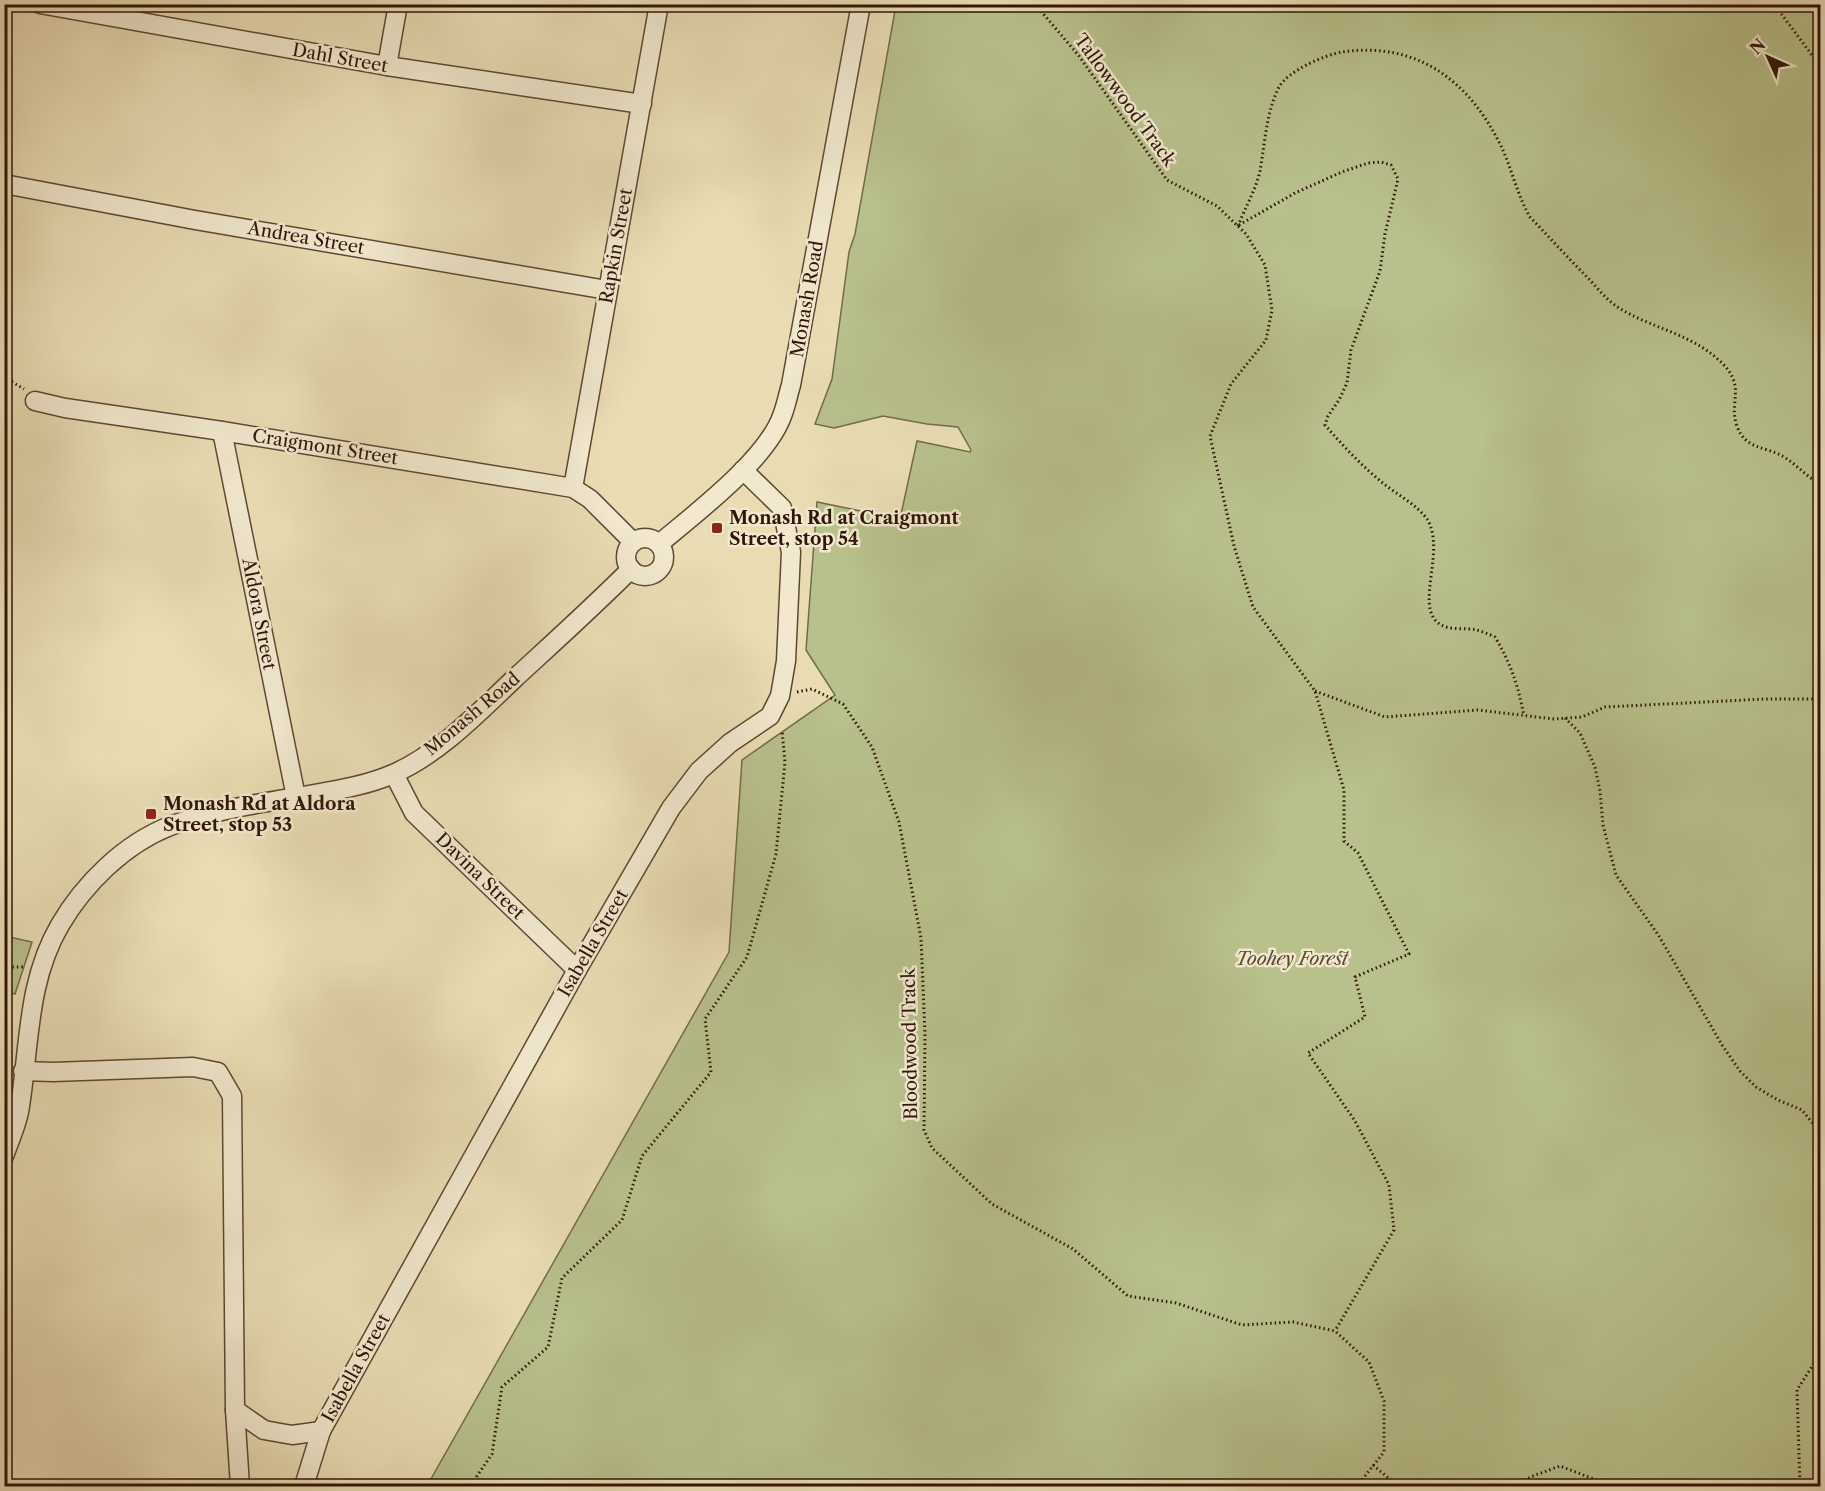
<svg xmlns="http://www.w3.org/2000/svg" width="1825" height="1491" font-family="'Libre Caslon Text',serif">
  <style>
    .green { fill: #b8c08b; stroke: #746b4a; stroke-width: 1.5 }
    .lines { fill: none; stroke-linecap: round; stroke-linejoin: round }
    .minor-casing { stroke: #5e4833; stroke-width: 21 }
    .path { stroke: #301608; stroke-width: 3; stroke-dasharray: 1.5 3; stroke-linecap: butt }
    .minor { stroke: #f1e8ce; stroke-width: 18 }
    .poi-dot { fill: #8f2418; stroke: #f1e8ce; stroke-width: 2 }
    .labels { text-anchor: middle; stroke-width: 5; stroke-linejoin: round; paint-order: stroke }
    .street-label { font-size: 18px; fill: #301608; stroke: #f1e8ce }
    .poi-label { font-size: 18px; font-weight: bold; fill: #301608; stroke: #f1e8ce; text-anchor: start }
    .park-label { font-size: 18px; font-style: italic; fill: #59492f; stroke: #f1e8ce }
  </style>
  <rect width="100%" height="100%" fill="#e9dcb3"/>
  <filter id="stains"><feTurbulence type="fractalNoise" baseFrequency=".00333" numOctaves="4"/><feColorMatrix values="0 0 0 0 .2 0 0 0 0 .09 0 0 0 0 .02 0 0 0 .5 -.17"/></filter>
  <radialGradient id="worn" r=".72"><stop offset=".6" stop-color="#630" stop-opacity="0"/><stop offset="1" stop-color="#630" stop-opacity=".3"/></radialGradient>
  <!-- green -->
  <g class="green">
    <path d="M896,5H1820V1486H427L729,952L742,760L835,695L806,650L817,502L900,519L917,441L970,452L971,450L958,427L927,424L883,416L834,428L815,424L832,379L849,252L855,234Z"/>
    <path d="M5,936L32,942L15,994L5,991Z"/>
  </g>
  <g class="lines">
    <!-- minor casing -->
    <g class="minor-casing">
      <g id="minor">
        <path d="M40,4L387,66L642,104"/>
        <path d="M387,66L398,4"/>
        <path d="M4,184L195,220L607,290"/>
        <path d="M35,401L65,408L222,431L573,488L590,499L633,542"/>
        <path d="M222,431L296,797"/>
        <path d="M573,488L659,4"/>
        <circle cx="645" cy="557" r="19"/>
        <path d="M659,544C696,513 766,460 782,416C786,406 788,395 791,385L861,4"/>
        <path d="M394,774L414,813L577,970"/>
        <path d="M23,1071L53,1072L193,1067L218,1072L232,1096L235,1410L240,1486"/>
        <path d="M4,1156C9,1142 16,1127 19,1112C30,1048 26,983 60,925C84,884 124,844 170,826C210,811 255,804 297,797C330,791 363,787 393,774C439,754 479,712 514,679C553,643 593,607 631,569"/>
        <path d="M235,1410L264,1430L292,1435L321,1431"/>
        <path d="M304,1486L321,1431L577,970L671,808L699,771L730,743L770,716L780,696L786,661L791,552L782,508L743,470"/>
      </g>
    </g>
    <!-- path -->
    <g class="path">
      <path d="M1035,4L1079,56L1167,180L1217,206L1246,234L1265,265L1272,310L1266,340L1231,384L1210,436L1234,546L1253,607L1315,691L1344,790V841L1358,853L1409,954L1355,977L1365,1017L1308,1053L1355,1121L1389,1185L1394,1230L1335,1331"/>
      <path d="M1767,4L1777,8L1817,62L1820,65"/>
      <path d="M1239,225L1295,193L1342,172L1368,163L1381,162L1391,165L1398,179L1385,234L1380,271L1351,350L1347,383L1339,400L1328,416L1325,425C1343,446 1363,467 1384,484C1398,495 1417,505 1427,519C1446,549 1416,603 1437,622C1448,632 1465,627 1477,630C1483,632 1489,634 1495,637C1511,664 1518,685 1524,716"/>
      <path d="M1238,226C1245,208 1256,189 1260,171C1265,143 1266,113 1279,87C1288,71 1324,55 1342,52C1416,41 1469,80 1501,146C1512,169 1517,195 1530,217C1550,238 1570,260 1590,280C1598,289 1606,299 1616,306C1649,328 1691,333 1721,362C1747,387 1728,402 1737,426C1745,450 1766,446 1784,457C1797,465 1807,477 1820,484"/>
      <path d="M4,377L24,389"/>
      <path d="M1315,691L1385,717L1478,710L1554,719L1582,717L1605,707L1765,699H1820"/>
      <path d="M797,692L812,689L843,704L872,747L899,822L921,938L925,1035L924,1130L932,1148L992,1204L1073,1249L1128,1296L1176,1303L1242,1325L1293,1322L1335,1331L1369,1362L1384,1401V1452L1357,1486"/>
      <path d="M1565,718L1580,733L1595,767L1600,791L1603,825L1616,875L1659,936L1722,1045L1740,1071L1756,1087L1778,1100L1802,1110L1819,1131L1820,1137"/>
      <path d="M4,970L10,967H23"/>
      <path d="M1373,1465L1398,1486"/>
      <path d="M476,1486L477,1476L492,1454L502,1387L548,1347L562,1278L622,1220L642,1156L711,1072L705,1019L747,957L776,854L785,762L782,730"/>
      <path d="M1512,1486L1533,1476L1560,1466L1612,1486"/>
      <path d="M1800,1486L1797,1390L1820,1354"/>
    </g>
    <!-- minor -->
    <use href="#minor" class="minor"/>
  </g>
  <!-- markers -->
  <g class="poi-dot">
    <rect x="711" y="522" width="12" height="12" rx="3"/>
    <rect x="145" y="808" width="12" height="12" rx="3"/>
  </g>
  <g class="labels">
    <!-- street labels -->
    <g class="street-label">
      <text transform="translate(340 58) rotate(10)" y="6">Dahl Street</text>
      <text transform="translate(1125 100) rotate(54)" y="6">Tallowwood Track</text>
      <text transform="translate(306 238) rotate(10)" y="6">Andrea Street</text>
      <text transform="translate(616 246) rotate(-80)" y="6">Rapkin Street</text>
      <text transform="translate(807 299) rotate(-80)" y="6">Monash Road</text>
      <text transform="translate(325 447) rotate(9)" y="6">Craigmont Street</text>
      <text transform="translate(259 614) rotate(79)" y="6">Aldora Street</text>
      <text transform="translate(472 714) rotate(-40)" y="6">Monash Road</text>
      <text transform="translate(480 876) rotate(44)" y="6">Davina Street</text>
      <text transform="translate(593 943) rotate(-60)" y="6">Isabella Street</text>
      <text transform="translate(910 1044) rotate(-91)" y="6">Bloodwood Track</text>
      <text transform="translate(356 1368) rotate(-61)" y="6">Isabella Street</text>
    </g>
    <!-- poi labels -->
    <g class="poi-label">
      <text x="729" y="524">Monash Rd at Craigmont<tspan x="729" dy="21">Street, stop 54</tspan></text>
      <text x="163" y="810">Monash Rd at Aldora<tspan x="163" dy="21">Street, stop 53</tspan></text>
    </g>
    <!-- park labels -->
    <g class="park-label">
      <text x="1292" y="965">Toohey Forest</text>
    </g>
  </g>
  <!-- margin -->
  <rect width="1825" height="1491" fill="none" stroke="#e9dcb3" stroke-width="24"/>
  <rect x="6" y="6" width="1813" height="1479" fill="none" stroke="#301608" stroke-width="3"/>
  <rect x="12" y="12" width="1801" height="1467" fill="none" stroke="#301608" stroke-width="1.5"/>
  <!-- north arrow -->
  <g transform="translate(1768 57) rotate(315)" stroke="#f1e8ce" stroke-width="4.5" paint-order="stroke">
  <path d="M0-4.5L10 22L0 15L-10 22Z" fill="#301608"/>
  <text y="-9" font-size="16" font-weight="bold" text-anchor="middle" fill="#301608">N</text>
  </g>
  <rect width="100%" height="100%" filter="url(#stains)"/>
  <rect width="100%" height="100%" fill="url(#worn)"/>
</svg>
